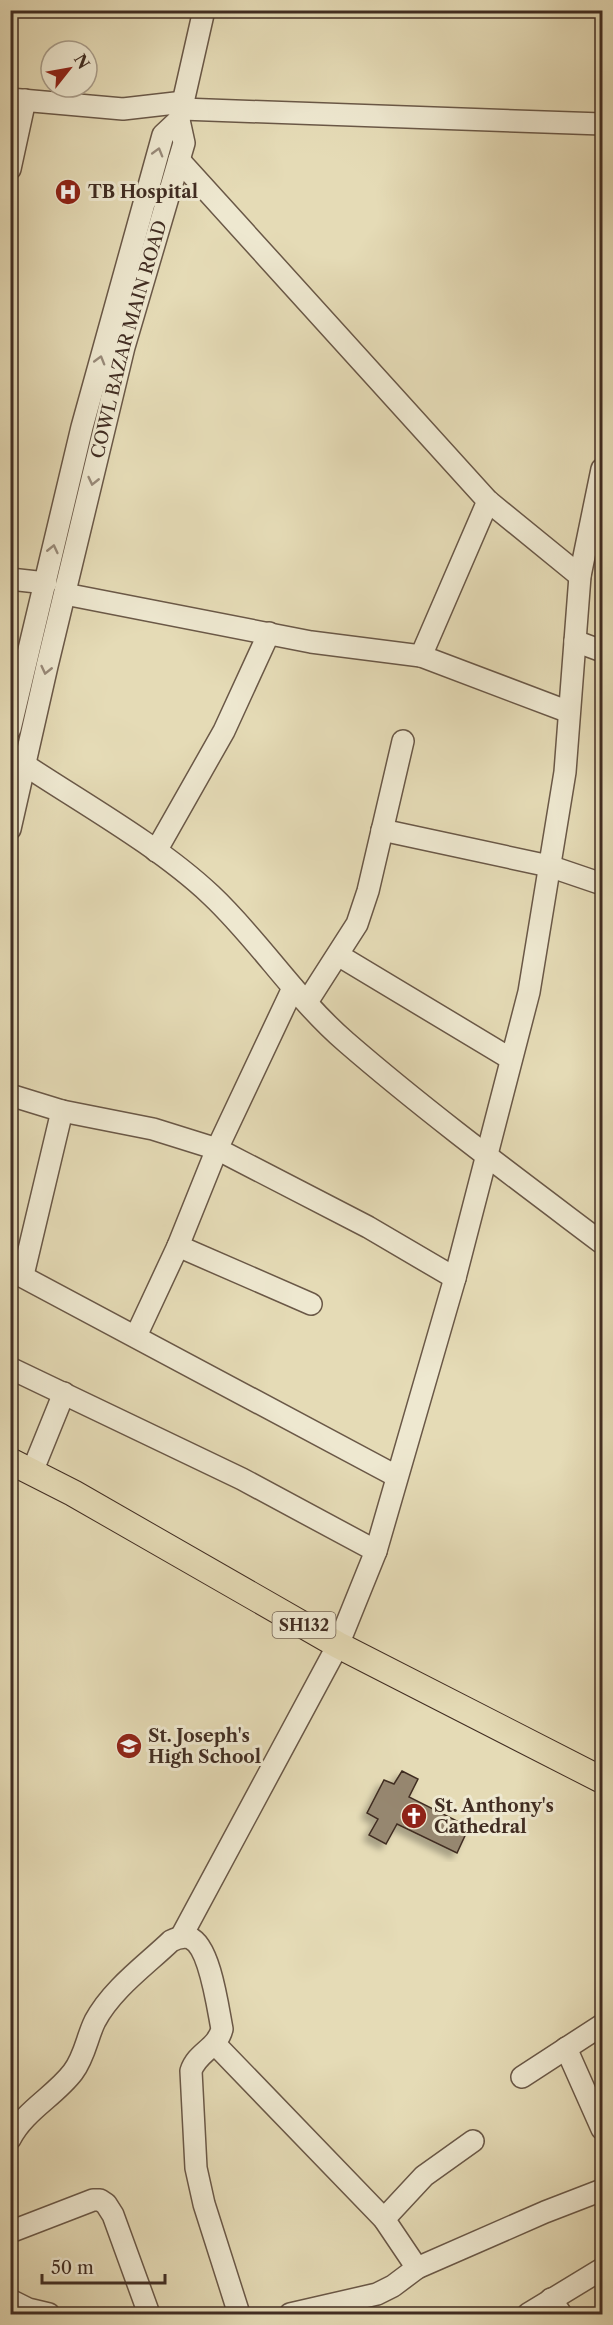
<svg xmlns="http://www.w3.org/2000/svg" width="613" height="2325" font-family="'Libre Caslon Text',serif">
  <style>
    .building { fill: #96876f; stroke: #412d22; stroke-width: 1.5; filter: url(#shadow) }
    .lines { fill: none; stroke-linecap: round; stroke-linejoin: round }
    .minor-casing { stroke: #6a5847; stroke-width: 24 }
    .major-casing { stroke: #412d22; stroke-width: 28 }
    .minor { stroke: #eee8d0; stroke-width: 21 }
    .major { stroke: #e5dbb6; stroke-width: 26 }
    .oneway { stroke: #988a79 }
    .labels { text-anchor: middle; stroke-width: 6; stroke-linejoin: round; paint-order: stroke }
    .shield { fill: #eee8d0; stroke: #756556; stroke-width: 1.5 }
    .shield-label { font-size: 16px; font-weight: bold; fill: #412d22 }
    .poi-label { font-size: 18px; font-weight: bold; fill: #412d22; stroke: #eee8d0; text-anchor: start }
    .street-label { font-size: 18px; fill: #412d22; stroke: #eee8d0 }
  </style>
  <defs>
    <filter id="shadow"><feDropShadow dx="-5.5" dy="5.5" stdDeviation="3" flood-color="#0004"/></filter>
  </defs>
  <rect width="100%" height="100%" fill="#e5dbb6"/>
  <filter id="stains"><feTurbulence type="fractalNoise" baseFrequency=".00333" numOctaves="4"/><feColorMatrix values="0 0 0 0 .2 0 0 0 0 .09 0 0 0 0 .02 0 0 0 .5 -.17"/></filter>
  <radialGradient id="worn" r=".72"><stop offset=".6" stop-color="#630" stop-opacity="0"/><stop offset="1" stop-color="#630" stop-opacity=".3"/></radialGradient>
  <!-- building -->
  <path class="building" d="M402,1771L418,1779L409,1797L469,1827L457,1853L397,1824L386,1844L369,1835L378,1819L367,1813L384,1780L394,1784Z"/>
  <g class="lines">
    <!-- minor casing -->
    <g class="minor-casing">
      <g id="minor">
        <path d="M10,99L123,109L184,102"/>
        <path d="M182,109L602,124"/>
        <path d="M179,160L488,501L580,576"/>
        <path d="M10,169L25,100"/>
        <path d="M10,579L46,583"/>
        <path d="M65,594L311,642L421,656L569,712"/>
        <path d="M575,641L602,651"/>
        <path d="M421,656L488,501"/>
        <path d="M10,729L82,427L163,135L179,120"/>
        <path d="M10,762L25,765C84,804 159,846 211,895C259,940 295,998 346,1042C428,1113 516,1178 602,1243"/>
        <path id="s1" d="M10,829L47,666L124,347L184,143L179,120L204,10"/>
        <path d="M382,830L549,866L602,884"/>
        <path d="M156,851L224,731L269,633"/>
        <path d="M338,955L511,1059"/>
        <path d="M307,1002L357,924L368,891L403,741"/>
        <path d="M10,1095L62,1111L153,1129L217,1149L368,1227L455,1278"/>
        <path d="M178,1246L311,1304"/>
        <path d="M10,1270L396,1476"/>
        <path d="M23,1275L62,1111"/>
        <path d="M136,1336L178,1246L217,1149L293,988"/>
        <path d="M10,1368L242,1479L376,1551"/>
        <path d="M32,1472L64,1393"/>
        <path d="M181,1937L338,1645L376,1551L455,1278L529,992L565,772L580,576L602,469"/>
        <path d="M215,2044L384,2219L417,2268"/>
        <path d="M566,2048L602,2129"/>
        <path d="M522,2077L602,2025"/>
        <path d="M10,2139C24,2111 55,2096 73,2072C85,2056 87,2037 95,2021C112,1989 146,1965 171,1941C177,1938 183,1936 190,1938C210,1946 218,2009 222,2029C217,2049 197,2052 191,2071L196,2168L204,2204L239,2314"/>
        <path d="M384,2219L424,2176L473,2141"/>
        <path d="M10,2232L93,2200H100L106,2204L113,2215L149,2314"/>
        <path d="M551,2299L561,2314"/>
        <path d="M10,2300L28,2309L49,2314"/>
        <path d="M290,2314L377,2294L393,2286L417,2268L545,2212L602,2190"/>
        <path d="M528,2314L602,2269"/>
      </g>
    </g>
    <!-- major casing -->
    <g class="major-casing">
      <path id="major" d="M10,1461L73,1493L338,1645L602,1780"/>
    </g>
    <!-- minor -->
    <use href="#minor" class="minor"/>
    <!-- major -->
    <use href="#major" class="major"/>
  </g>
  <!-- one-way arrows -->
  <defs><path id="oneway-chevron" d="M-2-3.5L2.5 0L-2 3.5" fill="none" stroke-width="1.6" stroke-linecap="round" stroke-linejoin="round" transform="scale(1.5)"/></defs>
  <g class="oneway">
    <use href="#oneway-chevron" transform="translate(158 152) rotate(-74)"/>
    <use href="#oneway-chevron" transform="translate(100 360) rotate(-74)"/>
    <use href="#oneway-chevron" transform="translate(93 481) rotate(103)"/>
    <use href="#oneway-chevron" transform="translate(53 549) rotate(-77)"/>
    <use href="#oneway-chevron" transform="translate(46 670) rotate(103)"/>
  </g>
  <!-- icons -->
  <defs>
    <g id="hospital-disc" transform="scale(1.35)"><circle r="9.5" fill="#8f2418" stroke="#eee8d0"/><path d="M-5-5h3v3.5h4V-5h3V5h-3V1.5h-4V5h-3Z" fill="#fff"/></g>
    <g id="school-disc" transform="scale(1.35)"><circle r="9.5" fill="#8f2418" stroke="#eee8d0"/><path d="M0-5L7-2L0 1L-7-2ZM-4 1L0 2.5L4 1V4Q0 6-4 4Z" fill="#fff"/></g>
    <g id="church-disc" transform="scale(1.35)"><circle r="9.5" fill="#8f2418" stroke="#eee8d0"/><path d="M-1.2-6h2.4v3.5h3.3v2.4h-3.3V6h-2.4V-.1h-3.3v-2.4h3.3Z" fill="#fff"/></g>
  </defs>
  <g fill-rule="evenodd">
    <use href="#hospital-disc" x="68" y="192"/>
    <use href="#school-disc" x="129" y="1746"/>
    <use href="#church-disc" x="414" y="1816"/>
  </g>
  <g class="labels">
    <!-- shield labels -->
    <rect class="shield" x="272.5" y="1612" width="63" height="26" rx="4.5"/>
    <g class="shield-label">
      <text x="304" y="1631">SH132</text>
    </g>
    <!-- poi labels -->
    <g class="poi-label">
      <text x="88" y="198">TB Hospital</text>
      <text x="148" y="1742">St. Joseph's<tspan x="148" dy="21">High School</tspan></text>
      <text x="434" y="1812">St. Anthony's<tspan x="434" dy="21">Cathedral</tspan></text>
    </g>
    <!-- street labels -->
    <g class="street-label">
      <text dy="6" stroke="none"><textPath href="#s1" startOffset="504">COWL BAZAR MAIN ROAD</textPath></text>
    </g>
  </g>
  <!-- margin -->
  <rect width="613" height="2325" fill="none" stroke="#e5dbb6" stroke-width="36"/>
  <rect x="12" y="12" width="589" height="2301" fill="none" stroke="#412d22" stroke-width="3"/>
  <rect x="18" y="18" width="577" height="2289" fill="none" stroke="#412d22" stroke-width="1.5"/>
  <!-- north arrow -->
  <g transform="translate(69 69) rotate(59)"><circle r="28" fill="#eee8d0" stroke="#a99d8a" stroke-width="1.5"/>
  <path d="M0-4.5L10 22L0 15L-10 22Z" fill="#8f2418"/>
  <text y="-9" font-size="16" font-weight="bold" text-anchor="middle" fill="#412d22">N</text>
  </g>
  <!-- scale -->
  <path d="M42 2274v9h123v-9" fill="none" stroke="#412d22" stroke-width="3"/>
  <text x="51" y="2274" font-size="18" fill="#412d22" stroke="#eee8d0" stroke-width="4.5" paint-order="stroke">50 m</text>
  <rect width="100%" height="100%" filter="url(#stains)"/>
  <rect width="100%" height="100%" fill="url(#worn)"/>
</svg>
